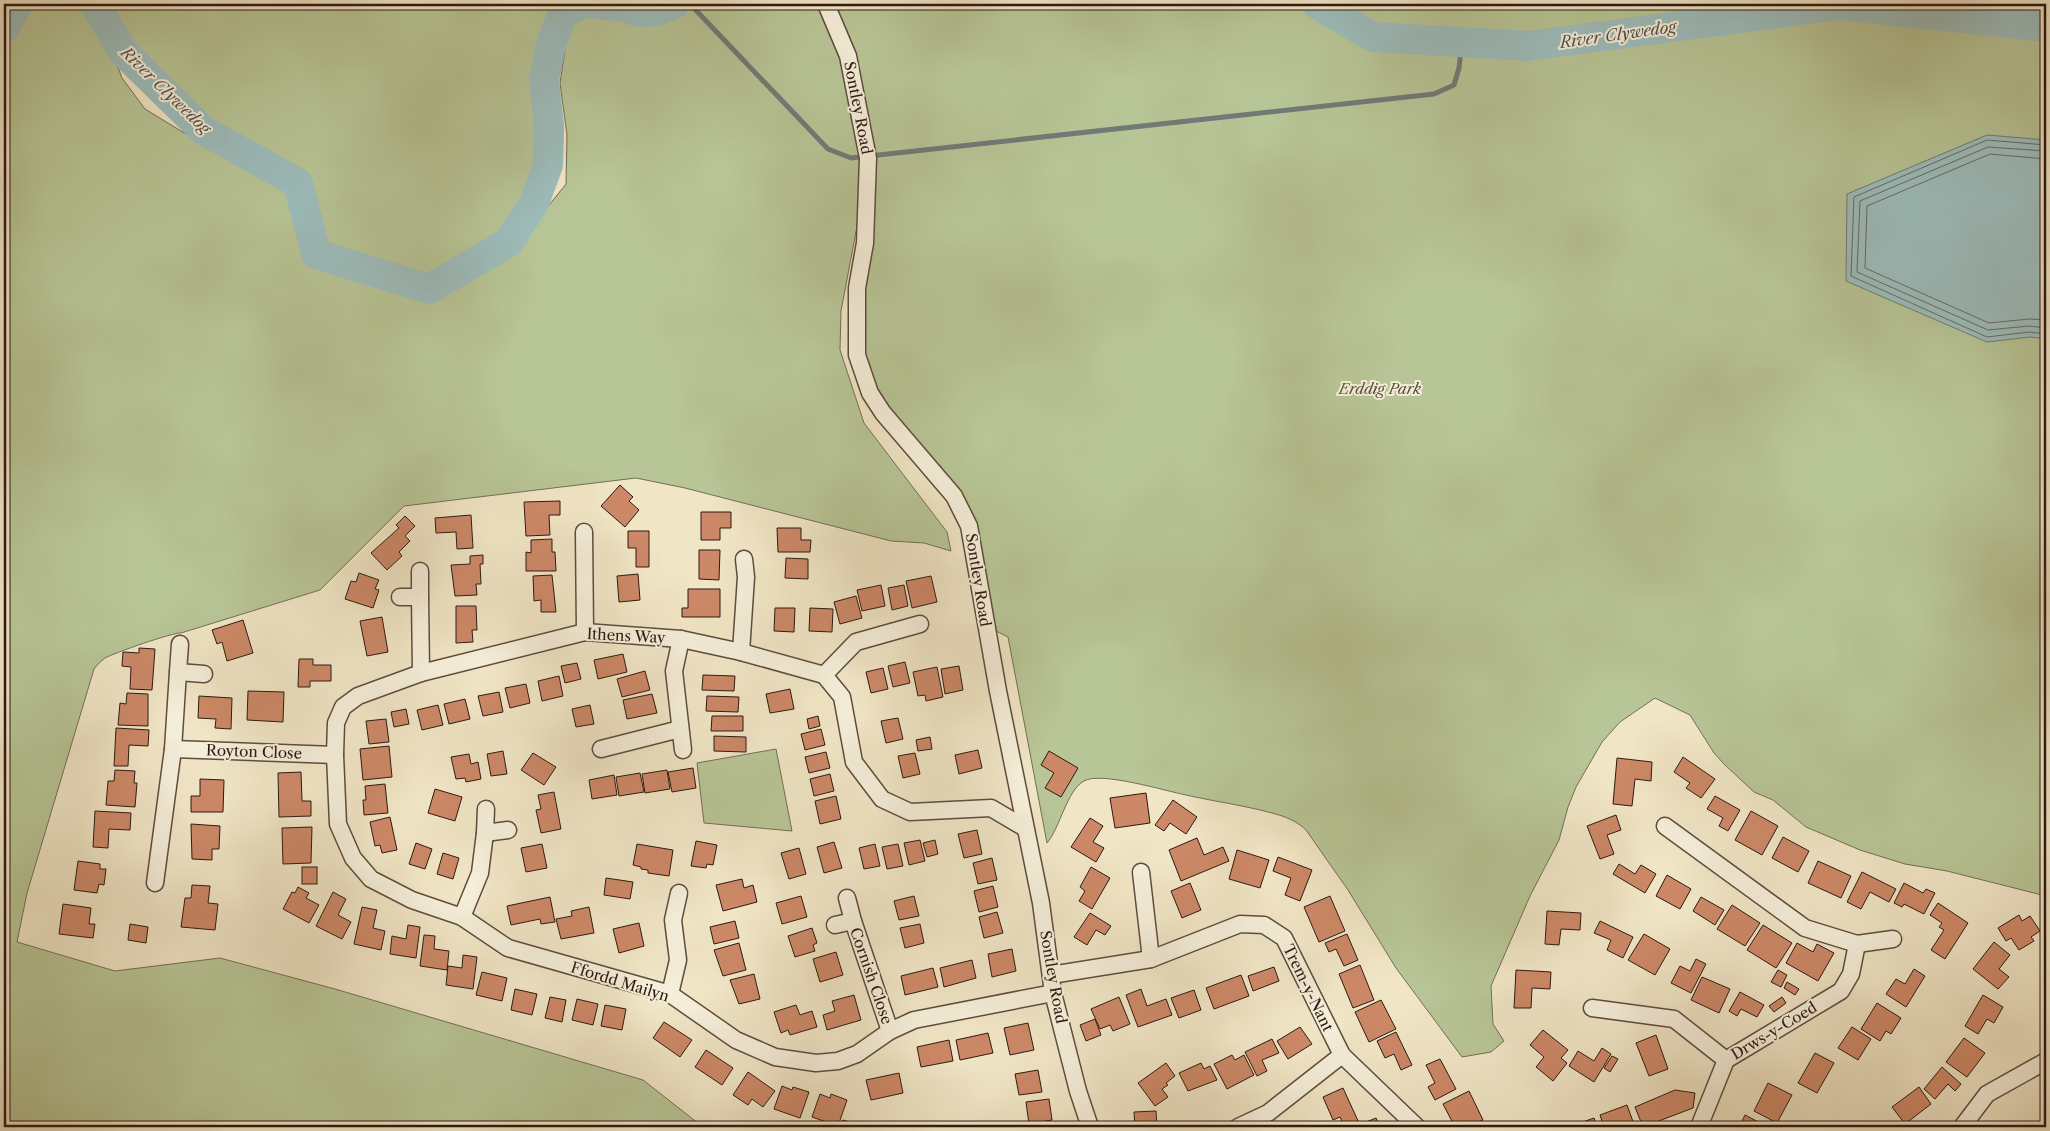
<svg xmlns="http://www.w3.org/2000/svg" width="2050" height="1131" font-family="'Libre Caslon Text',serif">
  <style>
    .green { fill: #b8c596; stroke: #726f54; fill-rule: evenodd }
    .water { fill: #9dbdbc; stroke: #707b78 }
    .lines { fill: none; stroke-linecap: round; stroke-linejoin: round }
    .shore { stroke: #656b67; stroke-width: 1 }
    .stream { stroke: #707b78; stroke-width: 5 }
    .river { stroke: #9dbdbc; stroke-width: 30 }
    .building { fill: #cc8867; stroke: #2d1912 }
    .minor-casing { stroke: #5e4c3f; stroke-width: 19 }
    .minor { stroke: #f5eed9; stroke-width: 16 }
    .labels { text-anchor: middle; stroke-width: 4; stroke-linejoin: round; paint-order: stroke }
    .street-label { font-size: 15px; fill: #2d1912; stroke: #f5eed9 }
    .park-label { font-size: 15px; font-style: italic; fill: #574d3a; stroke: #f5eed9 }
    .water-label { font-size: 16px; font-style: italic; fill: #54524e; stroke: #f5eed9 }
  </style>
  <rect width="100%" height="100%" fill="#f0e5c5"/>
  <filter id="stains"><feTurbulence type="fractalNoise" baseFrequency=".004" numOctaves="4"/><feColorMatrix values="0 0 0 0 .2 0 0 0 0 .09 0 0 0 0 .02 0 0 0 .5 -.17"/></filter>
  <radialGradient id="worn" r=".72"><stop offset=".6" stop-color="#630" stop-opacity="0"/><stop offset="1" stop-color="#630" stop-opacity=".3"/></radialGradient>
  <!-- green -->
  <g class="green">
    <path d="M29,4H87L105,33L122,78L145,109L186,134C178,102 150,81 134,53C125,38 120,17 110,4H820L841,52L860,146L858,221L841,311L840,350L864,423L947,532L951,551L924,543L891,541L685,488L636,478L404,506L320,590L181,633C174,632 114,653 105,658C101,661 97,665 94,669L27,893L17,942L115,971L220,958L335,989L643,1080L703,1127H4V43ZM565,50L560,83L567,135L566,184L545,210L534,171L539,142L540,100L537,82Z"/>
    <path d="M826,4H2046V896L1947,871L1905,864L1860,850L1806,827L1773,800L1754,792L1724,764L1714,753L1690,715L1655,698L1620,722L1602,742L1576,787L1568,807L1559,840L1530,896L1491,986L1493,1024L1504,1041L1491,1052L1462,1057L1396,968L1348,890L1306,830C1299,823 1289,818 1279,815C1249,806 1217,802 1186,795C1166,791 1100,771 1084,781C1067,790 1060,828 1047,843L1008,637L986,626L969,526L883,413L857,355L868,158Z"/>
    <path d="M776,749L792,831L704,823L697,763Z"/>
  </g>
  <!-- water -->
  <path class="water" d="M1987,135L2046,140V339L2030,337L1987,342L1846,281L1847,194Z"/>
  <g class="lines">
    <!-- shore -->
    <g class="shore">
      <path d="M2046,145L1987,140L1854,197L1851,276L1987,337L2029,332L2046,334"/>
      <path d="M2046,151L1988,147L1860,201L1857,272L1988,330L2029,326L2046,328"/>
      <path d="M2046,159L1990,154L1867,206L1865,268L1989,323L2029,319L2046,320"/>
    </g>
    <!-- stream -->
    <path class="stream" d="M690,4L828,149L851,158L1434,94L1454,85L1459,68L1462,42"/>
    <!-- river -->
    <g class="river">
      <path d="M95,4L123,52L203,130L298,183L316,254L429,289L509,242L534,203L548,165L549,125L544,81L551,45L563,13L583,4"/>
      <path d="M597,4L622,6L639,12H654L674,4"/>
      <path d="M1317,4L1373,37L1528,46L1839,5L2046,27"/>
      <path d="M4,29L18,4"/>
    </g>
  </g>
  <!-- building -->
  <g class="building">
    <path d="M620,485L633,497L629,501L639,510L625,527L601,506Z"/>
    <path d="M560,501V515H549L550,535L526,536L524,502Z"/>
    <path d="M701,512H731V528H720V540H701Z"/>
    <path d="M471,515L473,548L457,549L456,532L436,533L435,518Z"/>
    <path d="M405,516L415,526L405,536L410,541L399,552L402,556L387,570L371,553L399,528L396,525Z"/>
    <path d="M777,528H801V540H811L810,552H778Z"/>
    <path d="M628,531H649V567H636V548H628Z"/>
    <path d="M552,539V552H555L556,571H526V552L531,553V540Z"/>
    <path d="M699,550H720L719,580L699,579Z"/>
    <path d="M483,555V564H480L481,584H476L477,595L455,596L451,565L470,564V556Z"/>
    <path d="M786,558L808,559V579L785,578Z"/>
    <path d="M359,573L379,580L375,589L379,590L373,608L345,599L351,581L356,582Z"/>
    <path d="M638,574L640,600L619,602L617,576Z"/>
    <path d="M552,575L556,612H541V600L534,601L533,576Z"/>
    <path d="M931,576L937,602L912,608L906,581Z"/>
    <path d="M881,585L885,606L862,611L857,590Z"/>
    <path d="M904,585L908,606L892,610L888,588Z"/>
    <path d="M688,589H720V617H682V608H688Z"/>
    <path d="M856,596L862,618L840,624L834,602Z"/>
    <path d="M456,606H476L477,630H472L473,642L456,643Z"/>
    <path d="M775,608H795L794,632L774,631Z"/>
    <path d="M810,608L833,609L832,632L809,631Z"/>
    <path d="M382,617L388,652L367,656L360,621Z"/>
    <path d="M243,620L253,653L227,661L222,642L217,644L212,630Z"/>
    <path d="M139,648L155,649L152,690L130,689L131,667L122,666L123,652L139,653Z"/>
    <path d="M623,654L627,672L598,679L594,660Z"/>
    <path d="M299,659H313V665H331V681H310V687H298Z"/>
    <path d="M905,662L910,683L893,687L888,666Z"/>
    <path d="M577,663L581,679L565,683L561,666Z"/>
    <path d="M959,666L963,690L945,694L941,669Z"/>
    <path d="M937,667L943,697L926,701L925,695L918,696L913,672Z"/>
    <path d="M883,668L888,689L871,693L866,672Z"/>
    <path d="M645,671L650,690L622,697L617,679Z"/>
    <path d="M703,675L735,676L734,691L702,690Z"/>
    <path d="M559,676L563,696L542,701L538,681Z"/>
    <path d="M526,684L530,703L510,708L505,688Z"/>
    <path d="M790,689L794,709L770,713L766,694Z"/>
    <path d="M248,691L284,692L283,722L247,720Z"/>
    <path d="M499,692L503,712L483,716L478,696Z"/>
    <path d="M127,693L148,694V726L118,725L120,703L126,704Z"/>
    <path d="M652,694L657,713L627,719L623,700Z"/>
    <path d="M199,696L232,698L231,729L215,728L216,719L198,718Z"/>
    <path d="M707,696L739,697L738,712L706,711Z"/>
    <path d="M465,699L470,719L449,724L444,704Z"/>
    <path d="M438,705L443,725L422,730L417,710Z"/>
    <path d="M590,705L594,724L576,727L572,709Z"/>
    <path d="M406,709L409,724L394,727L391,712Z"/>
    <path d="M712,716H743V731H711Z"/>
    <path d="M818,716L820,726L809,729L807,719Z"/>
    <path d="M898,718L903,739L886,743L881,721Z"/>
    <path d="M386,719L389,742L369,744L366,721Z"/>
    <path d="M116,728L149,730L148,746L129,745L128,766H114Z"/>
    <path d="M821,729L825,745L805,750L801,734Z"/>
    <path d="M714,736L746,737V752L714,751Z"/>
    <path d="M930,737L932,749L918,751L916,740Z"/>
    <path d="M389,746L392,777L363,780L360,749Z"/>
    <path d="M978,750L982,768L959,774L955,755Z"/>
    <path d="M503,751L507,774L491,776L487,754Z"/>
    <path d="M1049,751L1078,768L1061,797L1045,788L1054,773L1041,765Z"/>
    <path d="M826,752L830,768L809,773L805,757Z"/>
    <path d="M533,753L556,767L544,785L521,770Z"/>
    <path d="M915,753L920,774L903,778L898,756Z"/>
    <path d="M469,754L471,764L478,762L481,779L466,782L465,778L456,779L451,757Z"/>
    <path d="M1683,757L1715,779L1701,798L1686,788L1690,783L1674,772Z"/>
    <path d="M1617,758L1652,762L1651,781L1635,779L1632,806L1613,804Z"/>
    <path d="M693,768L696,788L672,792L668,772Z"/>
    <path d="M115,770L135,771L134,783H137L135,807L106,805L108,781H114Z"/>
    <path d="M667,770L670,789L645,793L642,774Z"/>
    <path d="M301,772L302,801H311V816L279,817L278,773Z"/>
    <path d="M640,773L644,792L619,796L616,777Z"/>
    <path d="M830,774L834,791L814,796L810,779Z"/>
    <path d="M614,775L617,795L592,799L589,780Z"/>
    <path d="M200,779L224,780L223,812H191V796H200Z"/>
    <path d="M385,784L388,813L364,815L363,800H366L365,786Z"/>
    <path d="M435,789L462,797L455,821L428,813Z"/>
    <path d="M554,792L561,829L541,833L536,810L541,809L538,795Z"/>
    <path d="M1146,793L1150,823L1115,828L1110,798Z"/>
    <path d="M836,796L841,819L820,824L815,801Z"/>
    <path d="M1715,796L1740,810L1728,831L1719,826L1723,818L1707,809Z"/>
    <path d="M1173,800L1197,817L1186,834L1170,823L1164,831L1155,825Z"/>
    <path d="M95,811L131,813L130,830L109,829L108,848L93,847Z"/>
    <path d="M1751,811L1778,826L1762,855L1735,840Z"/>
    <path d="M1616,815L1621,830L1607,835L1614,854L1600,859L1587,826Z"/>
    <path d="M390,817L397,850L382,853L380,845L375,846L370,822Z"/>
    <path d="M1090,818L1103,826L1093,842L1104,848L1096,862L1071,847Z"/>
    <path d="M191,824L220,826L219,849H212V860L192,859Z"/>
    <path d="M312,827L311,863L283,864L282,828Z"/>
    <path d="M977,830L982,854L964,858L958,834Z"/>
    <path d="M1783,837L1809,851L1798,872L1772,858Z"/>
    <path d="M1197,838L1204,855L1223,847L1229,861L1181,881L1169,850Z"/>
    <path d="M920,840L925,861L909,865L904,843Z"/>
    <path d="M935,840L938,854L927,857L923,843Z"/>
    <path d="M696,841L717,845L713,865L707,864L706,868L691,866Z"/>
    <path d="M834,842L842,868L824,873L817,847Z"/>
    <path d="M416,843L432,849L425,869L409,864Z"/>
    <path d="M542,844L547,868L526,872L521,848Z"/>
    <path d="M637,844L673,850L669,876L648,873V870L641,869V867L633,865Z"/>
    <path d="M875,844L880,866L864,869L859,848Z"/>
    <path d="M898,844L903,866L887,869L882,847Z"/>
    <path d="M799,848L806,874L789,879L781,853Z"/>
    <path d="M1237,850L1269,860L1260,888L1229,879Z"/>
    <path d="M443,853L459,858L453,879L437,874Z"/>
    <path d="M1278,857L1312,870L1300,901L1285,895L1291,878L1273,871Z"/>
    <path d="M992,858L997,880L978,884L973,863Z"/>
    <path d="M78,861L100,864V869H106L104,885L99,884L97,893L74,890Z"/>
    <path d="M1818,861L1851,876L1841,898L1808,883Z"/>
    <path d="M1619,864L1635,874L1641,865L1656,874L1645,893L1613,874Z"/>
    <rect x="302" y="867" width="15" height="17"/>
    <path d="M1091,867L1110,878L1092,909L1079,901L1085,891L1080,887Z"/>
    <path d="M1862,872L1896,889L1889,902L1870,892L1861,909L1847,902Z"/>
    <path d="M1667,875L1691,889L1680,909L1656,896Z"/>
    <path d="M606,878L633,882L630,899L604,895Z"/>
    <path d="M742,879L744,888L753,885L757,902L723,911L716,885Z"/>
    <path d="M1190,883L1201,910L1182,918L1171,891Z"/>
    <path d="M1904,883L1923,893L1926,889L1935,893L1924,914L1904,904L1902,907L1894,903Z"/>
    <path d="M192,885L210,886L208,903L218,904L215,930L181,927L185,898H191Z"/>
    <path d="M993,886L998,907L979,912L974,891Z"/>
    <path d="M298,887L309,893L306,898L319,905L309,923L283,909L292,892L295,893Z"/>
    <path d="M333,892L346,899L338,915L351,922L342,939L316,926Z"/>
    <path d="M801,896L807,917L782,924L776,903Z"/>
    <path d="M914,896L919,916L899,920L894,901Z"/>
    <path d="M1330,896L1345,931L1319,942L1304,907Z"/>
    <path d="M550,897L555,922L541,924L540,919L511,925L507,906Z"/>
    <path d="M1701,897L1724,910L1715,925L1693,911Z"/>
    <path d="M1938,903L1968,923L1945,959L1931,950L1944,930L1939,927L1942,923L1930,915Z"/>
    <path d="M63,904L91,908L89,924H95L93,938L59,934Z"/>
    <path d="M1732,905L1760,923L1745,946L1717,929Z"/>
    <path d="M362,907L377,910L373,928L385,931L381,950L354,944Z"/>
    <path d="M589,907L594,933L561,939L556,919L572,916L571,911Z"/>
    <path d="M1547,911L1581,913L1580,930L1561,929L1559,945L1545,944Z"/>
    <path d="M997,912L1003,933L984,938L979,917Z"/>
    <path d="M1090,913L1111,926L1105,935L1096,930L1087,945L1074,937Z"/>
    <path d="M2019,915L2022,921L2030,916L2040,931L2031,937L2034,941L2019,950L2011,938L2006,941L1998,928Z"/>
    <path d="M735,921L739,938L714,944L710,927Z"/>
    <path d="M1600,921L1633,937L1623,958L1607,950L1611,940L1594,933Z"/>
    <path d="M639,923L644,946L619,953L613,929Z"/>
    <path d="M130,924L148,927L146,943L128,940Z"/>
    <path d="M920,924L924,943L905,948L900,928Z"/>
    <path d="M408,925L420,927L416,958L390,954L392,936L406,939Z"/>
    <path d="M1763,925L1792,943L1776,968L1747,950Z"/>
    <path d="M812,928L817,943L813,945L815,951L795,957L788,936Z"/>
    <path d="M1347,934L1358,960L1344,966L1336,949L1329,952L1325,943Z"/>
    <path d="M1644,934L1670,949L1655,975L1628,960Z"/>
    <path d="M424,935L435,936L434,949L449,951L447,970L420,966Z"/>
    <path d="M1994,942L2010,955L1999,969L2009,977L1998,989L1973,969Z"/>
    <path d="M739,943L746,970L723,976L714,950Z"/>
    <path d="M1797,943L1813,952L1817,944L1834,953L1818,981L1786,963Z"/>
    <path d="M1012,949L1016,971L992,977L988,954Z"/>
    <path d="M836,952L843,975L820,982L813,959Z"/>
    <path d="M463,955L477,957L473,989L446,985L448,966L462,968Z"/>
    <path d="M1696,959L1706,964L1691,993L1671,983L1680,966L1690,971Z"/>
    <path d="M972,960L976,978L944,987L940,968Z"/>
    <path d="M1360,965L1374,1000L1353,1008L1339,974Z"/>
    <path d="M1274,967L1279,981L1253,991L1248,976Z"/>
    <path d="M933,968L938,987L905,995L901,976Z"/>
    <path d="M1914,969L1925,976L1906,1007L1886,994L1896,979L1905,984Z"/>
    <path d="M1516,970L1551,972L1550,989L1532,988L1531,1008H1514Z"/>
    <path d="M1778,970L1787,975L1781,987L1771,982Z"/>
    <path d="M482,972L507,978L502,1001L476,995Z"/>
    <path d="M754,974L760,999L739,1004L730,980Z"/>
    <path d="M1241,975L1249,996L1214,1009L1206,988Z"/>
    <path d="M1702,977L1730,989L1719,1013L1691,1000Z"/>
    <path d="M1787,982L1799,989L1795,995L1784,988Z"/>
    <path d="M515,989L537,994L532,1015L511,1010Z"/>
    <path d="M1141,989L1147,1006L1166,999L1172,1015L1138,1027L1126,995Z"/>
    <path d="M1194,990L1201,1010L1179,1018L1171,998Z"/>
    <path d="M1740,992L1764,1005L1757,1017L1741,1009L1737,1016L1729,1011Z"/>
    <path d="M854,995L861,1020L827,1030L823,1015L835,1011L832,1001Z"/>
    <path d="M1983,995L2003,1007L1994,1023L1987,1019L1978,1034L1965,1026Z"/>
    <path d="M550,997L566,1000L562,1022L545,1018Z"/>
    <path d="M1119,997L1130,1024L1113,1031L1110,1025L1100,1029L1091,1009Z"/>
    <path d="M1782,997L1786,1003L1774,1012L1769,1006Z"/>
    <path d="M577,999L598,1004L593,1025L572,1020Z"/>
    <path d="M1381,1000L1396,1029L1369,1042L1355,1012Z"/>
    <path d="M1877,1003L1901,1018L1891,1034L1886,1031L1880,1041L1861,1029Z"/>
    <path d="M605,1005L626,1009L622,1030L601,1026Z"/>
    <path d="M796,1005L800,1015L812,1011L817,1027L790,1035L788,1030L781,1033L774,1012Z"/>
    <path d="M1095,1019L1101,1035L1086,1041L1080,1025Z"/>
    <path d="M664,1022L692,1040L680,1057L653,1038Z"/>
    <path d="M1028,1023L1034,1050L1010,1055L1004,1028Z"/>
    <path d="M1300,1027L1312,1044L1288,1059L1277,1041Z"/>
    <path d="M1852,1027L1871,1039L1858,1060L1838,1048Z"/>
    <path d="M1543,1030L1568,1050L1561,1058L1567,1063L1553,1081L1536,1067L1544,1057L1530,1045Z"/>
    <path d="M1396,1032L1412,1065L1401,1070L1394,1054L1385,1058L1377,1041Z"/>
    <path d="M988,1033L993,1053L960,1060L956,1040Z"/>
    <path d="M1656,1035L1668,1069L1649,1076L1636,1043Z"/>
    <path d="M1964,1038L1985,1053L1967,1077L1946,1062Z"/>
    <path d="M1272,1039L1279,1053L1262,1060L1267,1071L1257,1076L1245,1052Z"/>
    <path d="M949,1040L953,1061L921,1067L917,1047Z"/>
    <path d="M1602,1048L1611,1054L1594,1082L1569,1066L1578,1051L1594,1061Z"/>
    <path d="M706,1050L733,1068L722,1085L695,1067Z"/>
    <path d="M1815,1053L1834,1063L1817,1093L1798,1083Z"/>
    <path d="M1232,1055L1235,1060L1244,1055L1254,1075L1227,1089L1214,1064Z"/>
    <path d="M1612,1056L1618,1059L1610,1072L1604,1068Z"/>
    <path d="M1440,1059L1456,1089L1435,1100L1428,1087L1435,1083L1426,1065Z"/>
    <path d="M1166,1063L1175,1076L1166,1083L1168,1085L1162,1089L1168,1097L1155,1106L1138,1083Z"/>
    <path d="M1201,1063L1204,1069L1210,1066L1217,1080L1188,1091L1179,1073Z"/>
    <path d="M1942,1067L1961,1084L1955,1091L1948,1084L1935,1099L1924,1089Z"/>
    <path d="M1038,1070L1042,1092L1019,1095L1015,1074Z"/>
    <path d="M748,1072L775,1091L763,1107L752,1099L748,1105L733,1095Z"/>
    <path d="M899,1073L903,1093L871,1100L866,1080Z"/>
    <path d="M1768,1083L1792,1095L1777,1123L1754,1111Z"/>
    <path d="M782,1086L792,1090L793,1087L809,1092L800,1118L774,1109Z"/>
    <path d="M1919,1087L1931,1104L1905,1124L1892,1107Z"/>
    <path d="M1343,1088L1359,1123L1348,1127H1345L1340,1117L1333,1120L1323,1097Z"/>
    <path d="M1675,1090L1695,1093L1693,1108L1643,1127L1635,1107Z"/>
    <path d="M1469,1091L1483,1120L1468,1127H1455L1443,1104Z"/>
    <path d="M820,1094L830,1098L831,1094L847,1100L838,1126L812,1117Z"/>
    <path d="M1049,1099L1052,1120L1029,1124L1026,1102Z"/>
    <path d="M1627,1105L1635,1127H1624L1622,1123L1604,1127L1600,1115Z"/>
    <path d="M1156,1111L1157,1127H1135L1134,1112Z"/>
    <path d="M1745,1115L1768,1127H1739Z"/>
    <path d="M1376,1118L1380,1127H1354Z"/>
    <path d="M1594,1118L1597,1127H1569Z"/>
    <path d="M843,1120L856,1124L855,1127H840Z"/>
    <path d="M1883,1122L1886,1127H1871Z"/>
    <path d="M1059,1124L1060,1127H1037Z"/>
  </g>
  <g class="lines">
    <!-- minor casing -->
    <g class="minor-casing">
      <g id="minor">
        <path d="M826,4L848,56L868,158L865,243L857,288V355L870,393L883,413L954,496L969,526L998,691L1041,903L1053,993L1078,1091L1090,1127"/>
        <path d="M584,532L585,632"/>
        <path d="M400,597H420V571"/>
        <path d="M420,597L421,673"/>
        <path d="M681,639L674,671L683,750"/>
        <path d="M180,644L178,672L204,674"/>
        <path d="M741,652L746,577L744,559"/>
        <path d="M824,675L856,642L920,624"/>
        <path d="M173,749L335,755"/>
        <path d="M601,749L680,729"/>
        <path d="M486,809L485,833L508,830"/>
        <path d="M1665,826L1805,928L1857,944L1851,974L1841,991L1726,1060L1699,1127"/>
        <path d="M1025,828L991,808L910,812L882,799L854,762L842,697L824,675L741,652L681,639L585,632L421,673L358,696L343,707L336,723L335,755L338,824L353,858L371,879L412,900L462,917L508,948L670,994L736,1040L775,1057L816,1063L838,1061L857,1054L890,1031L914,1020L1053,993"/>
        <path d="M1141,872L1151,959"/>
        <path d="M155,883L173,749L178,672"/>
        <path d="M847,898L853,921L890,1031"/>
        <path d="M462,917L480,873L485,833"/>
        <path d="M835,925L853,921"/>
        <path d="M1857,944L1893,939"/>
        <path d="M1051,975L1151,959L1240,924L1264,925L1284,938L1342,1055L1417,1127"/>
        <path d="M670,994L678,960L673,920L679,893"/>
        <path d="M1592,1008L1674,1019L1726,1060"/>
        <path d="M1238,1127L1268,1113L1342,1055"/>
        <path d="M1962,1127L1987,1094L2046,1061"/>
      </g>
    </g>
    <!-- minor -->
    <use href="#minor" class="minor"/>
  </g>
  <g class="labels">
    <!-- street labels -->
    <g class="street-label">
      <text transform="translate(858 108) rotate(79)" y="5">Sontley Road</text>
      <text transform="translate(978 580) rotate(81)" y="5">Sontley Road</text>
      <text transform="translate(626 636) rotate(3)" y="5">Ithens Way</text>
      <text transform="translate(254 752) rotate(2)" y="5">Royton Close</text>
      <text transform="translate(871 976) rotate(71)" y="5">Cornish Close</text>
      <text transform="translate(1053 977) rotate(80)" y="5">Sontley Road</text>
      <text transform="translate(620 982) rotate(17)" y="5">Ffordd Mailyn</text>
      <text transform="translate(1308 988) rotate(64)" y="5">Trem-y-Nant</text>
      <text transform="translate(1774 1031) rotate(-31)" y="5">Drws-y-Coed</text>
    </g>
    <!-- park labels -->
    <g class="park-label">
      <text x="1380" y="394">Erddig Park</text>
    </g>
    <!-- water labels -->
    <g class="water-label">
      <text transform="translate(1618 34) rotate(-8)" y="6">River Clywedog</text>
      <text transform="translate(166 90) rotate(44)" y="6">River Clywedog</text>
    </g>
  </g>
  <!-- margin -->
  <rect width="2050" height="1131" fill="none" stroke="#f0e5c5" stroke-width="20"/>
  <rect x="5" y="5" width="2040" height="1121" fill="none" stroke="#2d1912" stroke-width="2.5"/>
  <rect x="10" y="10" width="2030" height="1111" fill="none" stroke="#2d1912"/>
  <rect width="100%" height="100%" filter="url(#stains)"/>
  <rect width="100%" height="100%" fill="url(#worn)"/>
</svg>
